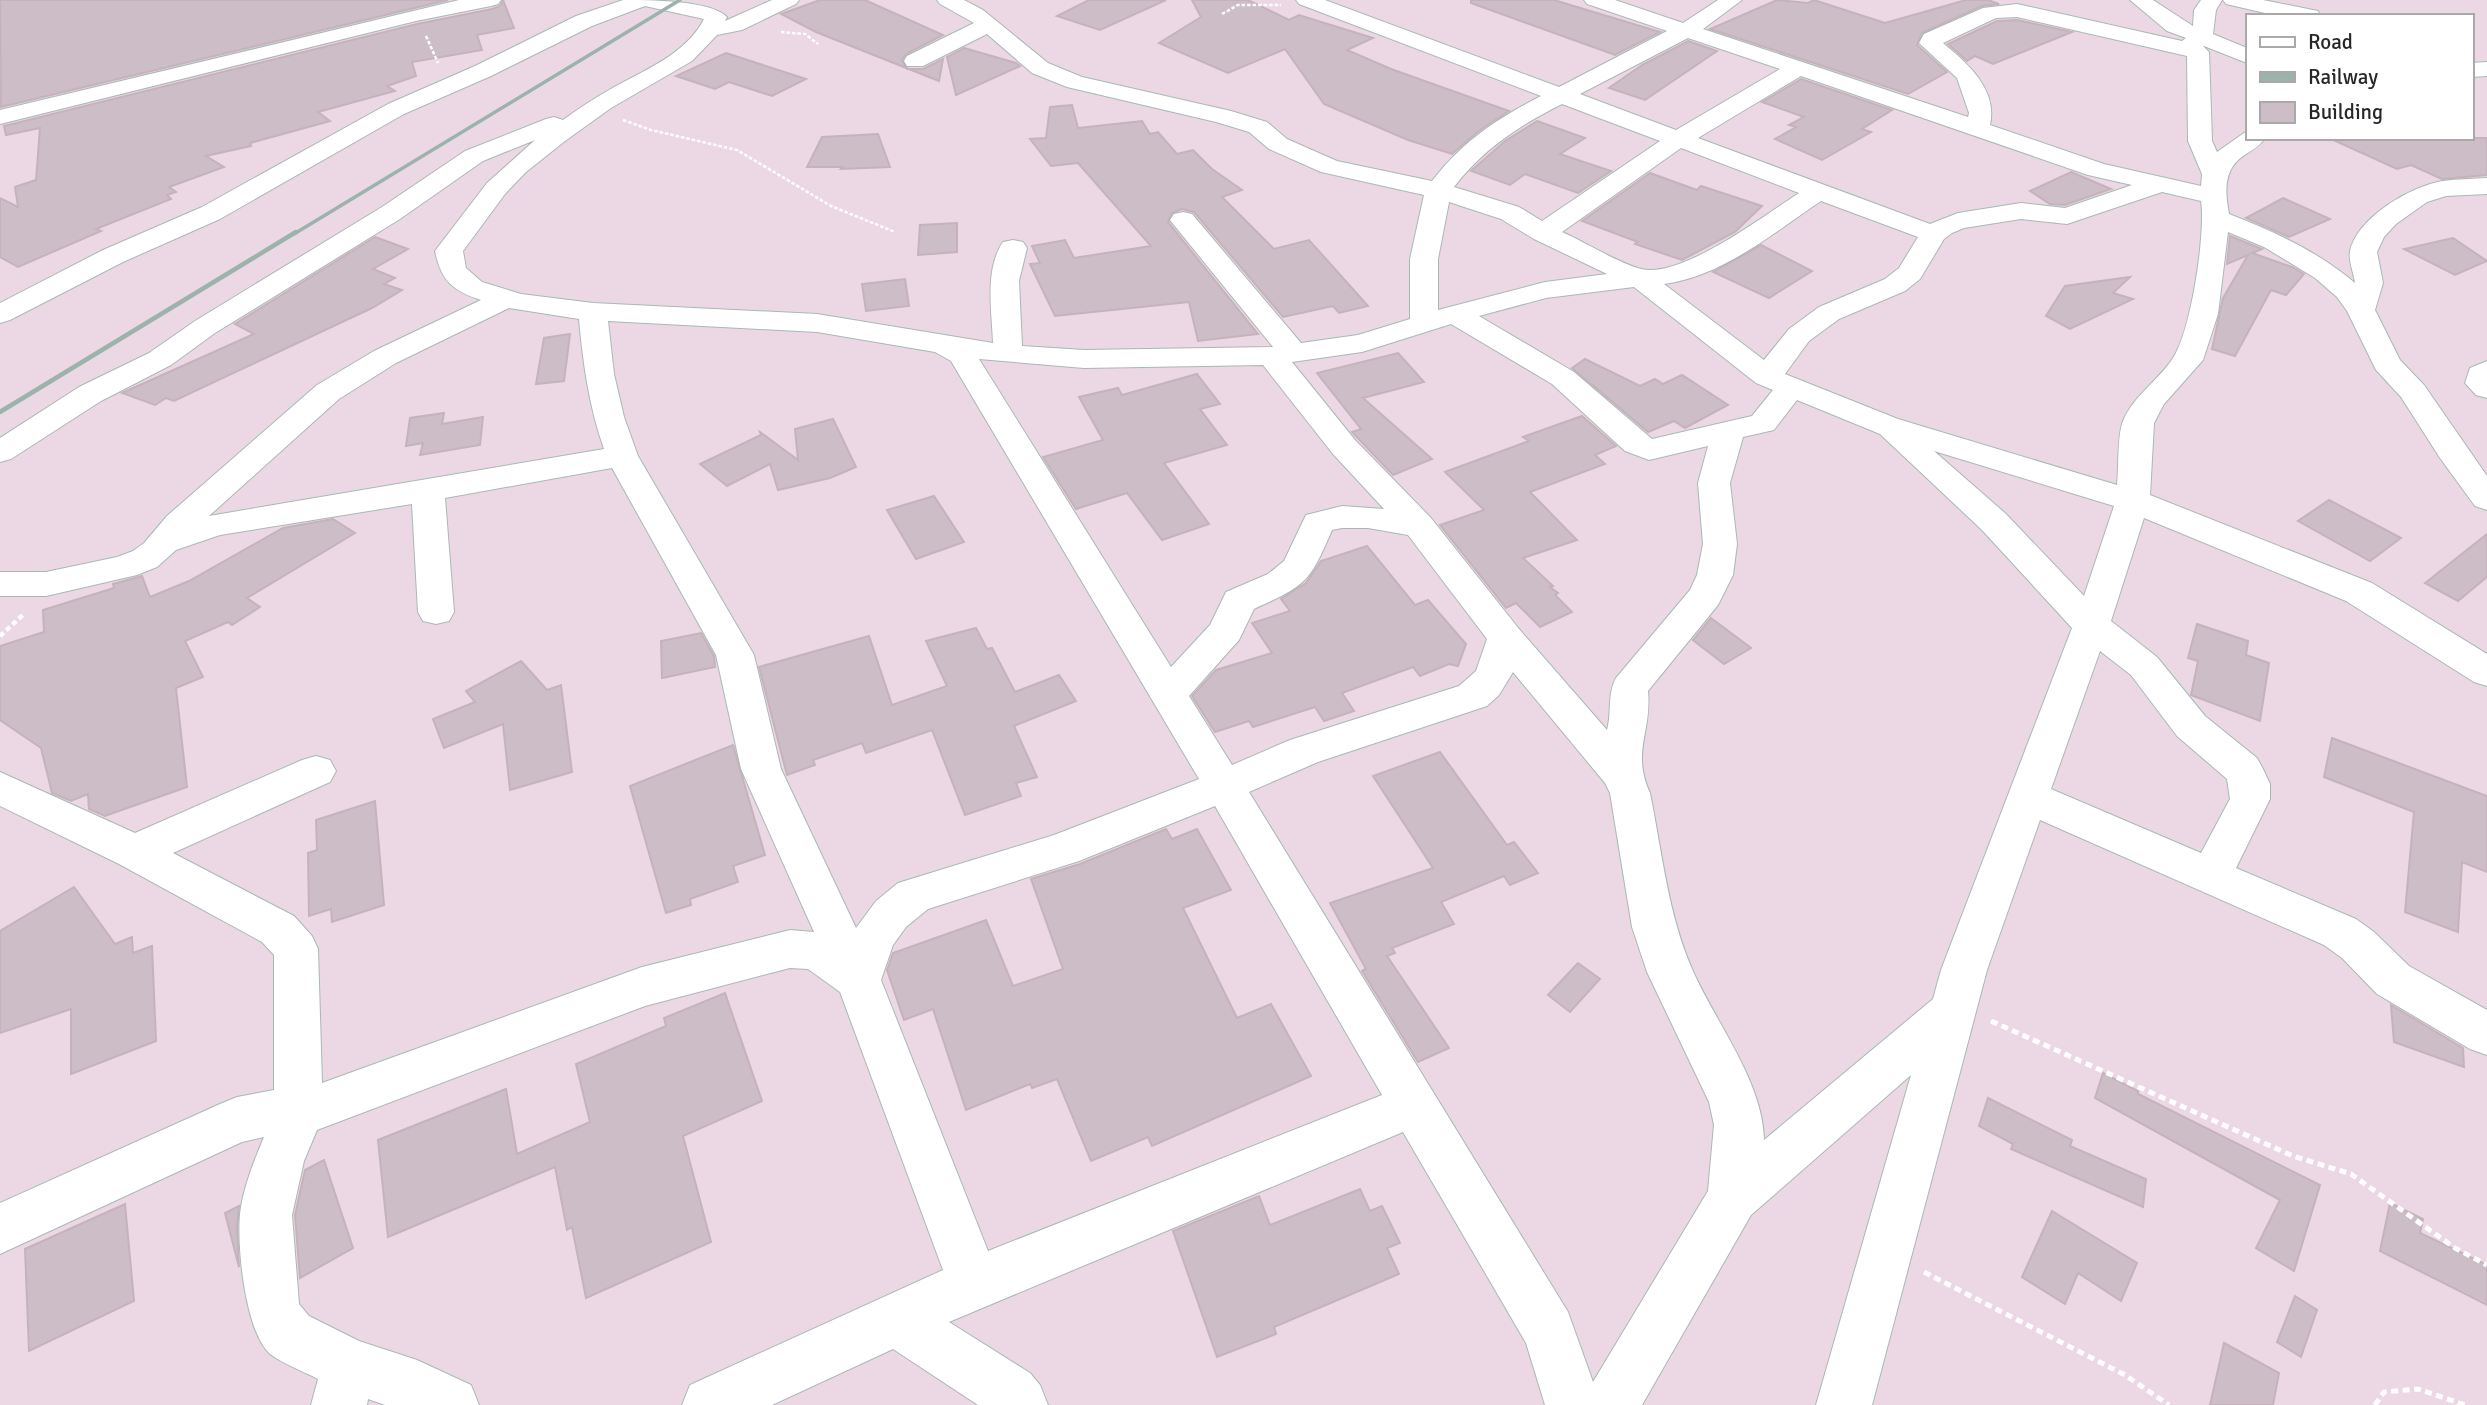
<svg xmlns="http://www.w3.org/2000/svg" width="2487" height="1405" font-family="Signika,sans-serif">
  <style>
    .building { fill: #ccbdc6; stroke: #c6b2bd; stroke-width: 2 }
    .lines { fill: none; stroke-linecap: round; stroke-linejoin: round }
    .street-casing { stroke: #a8b9b3; stroke-width: 2 }
    .path-far2 { stroke: #fff; stroke-width: 2.5; stroke-dasharray: 3.5 2; stroke-linecap: butt }
    .path-far1 { stroke: #fff; stroke-width: 4.5; stroke-dasharray: 5 3.5; stroke-linecap: butt }
    .path { stroke: #fff; stroke-width: 5; stroke-dasharray: 7 4.5; stroke-linecap: butt }
    .street { fill: #fff; fill-rule: evenodd }
    .rail-far1 { stroke: #9bb3ab; stroke-width: 3.5 }
    .rail { stroke: #9bb3ab; stroke-width: 4.5 }
  </style>
  <rect width="100%" height="100%" fill="#ebd8e4"/>
  <!-- building -->
  <g class="building">
    <path d="M0,0H448L1,107Z"/>
    <path d="M503,0L514,28L477,35L482,50L412,62L416,76L387,86L395,91L318,112L330,121L250,143L251,146L206,156L224,167L169,187L176,192L167,195L171,199L96,229L101,231L18,267L0,257V198L18,207L15,187L36,180L40,128L6,135L4,126L417,24L492,9L500,6Z"/>
    <path d="M820,0H865L943,35L906,54L902,60L907,69H923L943,59L939,81L816,32L781,14Z"/>
    <path d="M1089,0H1166L1100,30L1057,16Z"/>
    <path d="M1192,0H1248L1289,20L1299,15L1373,38L1347,50L1391,69L1509,111L1480,130L1452,154L1408,140L1324,104L1285,49L1228,73L1159,43L1201,17Z"/>
    <path d="M1471,0H1554L1660,32L1615,55L1471,3Z"/>
    <path d="M1777,0L1808,3L1814,0L1885,23L1966,0H1988L1999,4L1982,6L1922,33L1917,45L1947,72L1908,94L1710,29Z"/>
    <path d="M2017,20L2072,32L1993,64L1975,56L1967,61L1948,44L1997,21Z"/>
    <path d="M1688,41L1717,51L1645,100L1609,88L1642,65Z"/>
    <path d="M964,48L1016,63L1020,66L956,95L947,57Z"/>
    <path d="M726,53L806,79L772,96L729,82L715,89L676,76Z"/>
    <path d="M1801,79L1892,110L1862,129L1871,132L1822,160L1775,139L1796,127L1789,125L1804,117L1762,102Z"/>
    <path d="M1072,105L1078,128L1142,121L1150,134L1158,132L1177,154L1193,150L1212,169L1242,190L1222,197L1274,249L1309,240L1368,306L1339,313L1333,306L1283,317L1194,212L1182,209L1172,213L1168,222L1258,334L1198,341L1189,302L1055,316L1030,264L1040,263L1032,246L1065,240L1074,258L1151,246L1078,163L1051,166L1030,139L1046,138L1050,107Z"/>
    <path d="M1537,121L1585,138L1560,154L1611,171L1578,193L1525,174L1510,185L1471,171L1505,141Z"/>
    <path d="M878,134L890,167L841,169L843,167H807L822,137Z"/>
    <path d="M2329,138H2487V175L2442,179L2411,165L2397,169Z"/>
    <path d="M2071,172L2111,189L2065,205L2050,204L2030,191Z"/>
    <path d="M1650,173L1697,190L1701,186L1762,206L1735,232L1682,260L1635,244L1638,242L1582,221Z"/>
    <path d="M2283,198L2330,219L2289,237L2246,218Z"/>
    <path d="M957,223V252L918,255L920,225Z"/>
    <path d="M2230,236L2262,249L2252,253L2292,267L2304,274L2286,295L2271,290L2235,356L2212,349L2223,298L2248,255L2227,264Z"/>
    <path d="M375,237L408,249L373,269L395,278L384,284L402,290L372,308L174,401L166,398L155,405L122,393L254,334L235,324Z"/>
    <path d="M2453,238L2487,261L2455,275L2404,249Z"/>
    <path d="M1761,245L1812,271L1769,298L1713,272Z"/>
    <path d="M2130,277L2113,293L2133,299L2070,329L2046,316L2065,286Z"/>
    <path d="M905,279L909,306L866,311L862,284Z"/>
    <path d="M570,334L564,381L536,384L544,338Z"/>
    <path d="M1398,353L1424,382L1363,398L1432,459L1393,475L1352,432L1361,429L1317,373Z"/>
    <path d="M1585,359L1640,386L1655,379L1663,384L1682,375L1728,405L1685,428L1674,421L1648,432L1572,368Z"/>
    <path d="M1197,374L1220,404L1200,409L1227,445L1164,463L1209,524L1162,540L1127,493L1076,509L1043,457L1103,440L1079,397L1118,388L1122,395Z"/>
    <path d="M444,413L442,424L483,417L480,445L420,455L423,443L406,446L410,418Z"/>
    <path d="M1582,416L1616,446L1595,455L1605,464L1530,492L1577,540L1523,558L1553,586L1550,587L1558,593L1555,595L1572,612L1540,627L1516,603L1506,608L1440,525L1484,510L1445,472L1529,441L1523,437Z"/>
    <path d="M833,419L856,467L830,478L778,490L770,464L727,486L700,464L761,435L760,432L798,460L795,429Z"/>
    <path d="M934,496L964,542L916,559L887,510Z"/>
    <path d="M2329,500L2401,538L2370,561L2298,521Z"/>
    <path d="M333,519L355,533L247,598L260,607L232,625L228,622L185,641L203,677L176,688L187,787L105,816L89,809L88,794L71,801L52,793L41,748L0,720V646L44,632L43,610L114,588L113,584L142,576L150,597L189,581L283,528Z"/>
    <path d="M2487,534V577L2458,601L2425,583Z"/>
    <path d="M1367,546L1415,605L1428,600L1466,644L1458,666L1449,664L1420,676L1413,667L1342,693L1354,711L1324,721L1315,707L1253,727L1249,721L1215,732L1192,696L1216,670L1272,653L1252,623L1290,611L1281,599L1306,583L1321,561Z"/>
    <path d="M1711,618L1751,648L1724,664L1693,640Z"/>
    <path d="M2197,624L2248,641L2246,655L2269,663L2260,721L2191,695L2198,661L2188,658Z"/>
    <path d="M976,628L987,649L992,648L1015,692L1059,675L1076,701L1014,726L1037,777L1016,783L1021,796L965,815L932,730L866,753L862,743L813,760L815,765L787,775L759,667L869,636L892,705L947,686L926,641Z"/>
    <path d="M701,633L714,656L715,667L662,678L661,641Z"/>
    <path d="M521,661L547,690L561,685L572,772L510,790L503,724L444,748L433,719L475,702L466,691Z"/>
    <path d="M2332,738L2487,796V872L2462,862L2458,932L2405,912L2414,812L2324,777Z"/>
    <path d="M733,745L765,855L733,866L738,882L690,899L691,905L666,913L630,786Z"/>
    <path d="M1440,752L1507,845L1514,842L1538,873L1510,885L1504,876L1441,902L1454,924L1392,948L1395,953L1387,956L1449,1048L1418,1062L1362,971L1366,969L1330,903L1433,868L1373,776Z"/>
    <path d="M375,801L384,905L332,922L331,909L309,916L308,853L317,850L316,820Z"/>
    <path d="M1166,829L1172,839L1197,829L1231,890L1183,908L1237,1018L1271,1004L1311,1076L1152,1146L1148,1137L1091,1161L1057,1079L1032,1088L1030,1084L966,1110L933,1009L904,1020L887,970L893,953L986,920L1013,986L1063,969L1031,879L1080,864Z"/>
    <path d="M74,887L115,944L132,937L133,953L152,946L156,1041L71,1074V1009L0,1033V931Z"/>
    <path d="M1578,963L1600,979L1570,1012L1548,995Z"/>
    <path d="M725,993L762,1101L683,1136L711,1242L586,1298L572,1227L567,1230L555,1167L388,1237L378,1140L506,1089L517,1154L590,1122L576,1064L666,1026L664,1018Z"/>
    <path d="M2391,1005L2463,1048L2464,1067L2394,1042Z"/>
    <path d="M2103,1073L2138,1091V1094L2320,1185L2294,1271L2256,1248L2280,1200L2095,1098Z"/>
    <path d="M1988,1098L2072,1140L2070,1146L2146,1179L2143,1207L2011,1149L2013,1144L1979,1126Z"/>
    <path d="M324,1160L353,1248L300,1278L295,1215L305,1170Z"/>
    <path d="M1360,1189L1370,1211L1382,1206L1400,1243L1387,1248L1399,1274L1274,1327L1276,1334L1217,1357L1173,1231L1259,1196L1270,1225Z"/>
    <path d="M2390,1203L2423,1219L2420,1233L2487,1265V1305L2380,1251Z"/>
    <path d="M125,1204L134,1301L29,1351L25,1249Z"/>
    <path d="M239,1206L237,1229L239,1267L225,1213Z"/>
    <path d="M2052,1211L2137,1263L2121,1301L2078,1273L2065,1304L2022,1277Z"/>
    <path d="M2295,1296L2317,1310L2301,1357L2277,1342Z"/>
    <path d="M2224,1343L2279,1373L2273,1405H2210Z"/>
  </g>
  <g class="lines">
    <!-- street casing -->
    <g class="street-casing">
      <g id="street">
        <path d="M459,0H501L498,4L491,6L416,21L0,124V110Z"/>
        <path d="M623,0C648,0 711,0 727,17L725,21L772,0H799L796,4L742,30L717,35L692,61L611,108L565,141L526,172L505,194L463,251L466,268L482,282L521,294L593,303L817,314L993,343C992,312 984,270 1003,242L1013,240L1023,242L1027,248L1019,281L1022,346L1084,350L1273,347L1170,220L1174,214L1183,212L1192,214L1301,343L1358,335L1410,319V259L1424,195L1321,172L1269,149L1249,132L1216,122L1067,87L1032,73L987,34L923,66H907L904,61L907,56L974,23L940,4L937,0H964L983,10L1048,63L1082,77L1231,111L1267,122L1287,139L1337,161L1432,181C1463,141 1496,119 1541,96L1299,4L1296,0H1325L1559,87L1667,31L1587,4L1584,0H1615L1683,23L1718,0H1742L1703,29L1968,117L1969,113L1957,78L1919,43L1924,34L1983,8L2017,4L2182,41L2186,38L2167,31L2130,0H2153L2193,26L2194,10L2201,0H2222L2216,10L2213,34L2247,48V63L2204,46H2203L2209,52L2212,141L2217,152L2244,133L2247,132V138H2265C2260,146 2251,151 2243,156C2223,170 2225,192 2229,214C2275,232 2317,251 2355,283C2354,274 2348,260 2350,251C2358,217 2411,186 2443,181C2457,179 2473,179 2487,178V194L2446,196L2427,202L2396,224L2384,237L2377,252L2383,283L2375,310L2400,360L2424,385L2487,476V510L2475,506L2440,458L2401,397L2376,370L2347,311L2337,297L2315,278L2264,247L2228,232L2218,314L2203,360L2164,404L2154,423L2150,495L2372,583L2487,654V686L2474,682L2346,601L2144,518L2111,621L2157,657L2205,716L2257,758L2263,769L2270,784V799L2236,868L2356,919L2374,932L2409,966L2487,1010V1055L2470,1049L2377,994L2342,958L2324,945L2040,820L1987,970L1872,1405H1816L1911,1075L1751,1215L1642,1405H1545L1526,1343L1403,1132L949,1322L1030,1373L1040,1385L1048,1405H978L893,1349L772,1405H682L690,1385L943,1270L840,992L808,969L790,968L645,1006L317,1130L304,1161L292,1215L299,1304L309,1316L359,1341L417,1360L471,1385L479,1405H385L368,1399L367,1405H311L318,1379C303,1371 283,1364 270,1354C245,1331 237,1247 240,1214C243,1188 254,1161 264,1137L242,1142L0,1254V1203L220,1104L237,1097L274,1090V955L262,942L119,864L0,806V772L135,833L302,760L316,756L330,760L336,771L330,782L173,853L294,916L312,936L318,949L322,1083L642,967L790,930L814,932L741,769L716,655L612,468L445,498L454,612L449,621L436,624L423,621L418,612L412,504L220,535L176,550L157,567L137,575L46,596H0V572H46L117,557L133,551L144,543L167,516L317,385L374,351L481,300C453,291 441,281 435,251L487,183L535,140L483,161L400,219L215,333L171,365L101,401L11,459L0,462V438L79,387L149,353L195,321L382,207L465,151L546,119L554,117L563,120C578,109 593,99 609,90C642,71 686,55 704,19L645,6L592,26L491,76L404,114L220,219L123,262L10,320L0,323V303L103,250L202,207L388,104L475,66L576,16ZM2017,17L2187,56L2188,141L2202,174L2201,186L2104,164L1990,125C1998,89 1967,63 1943,43L1996,18ZM1688,38L1780,69L1676,130L1580,94ZM1801,76L2088,175L2132,185L2065,208L2021,203L1958,213L1930,224L1698,138ZM1562,104L1660,141L1542,221L1519,207L1454,187C1483,149 1520,125 1562,104ZM1681,148L1799,193C1765,215 1681,279 1641,269C1618,263 1585,242 1562,232ZM2162,192L2201,201C2206,233 2191,331 2173,358C2158,381 2134,395 2123,421C2117,436 2119,468 2117,485L1898,419L1785,374L1809,341L1839,319L1905,291L1920,279L1944,239L1952,233L1964,228L2021,219L2067,224ZM1821,201L1918,237L1899,268L1885,279L1819,307L1789,329L1764,360L1664,284C1723,276 1773,233 1821,201ZM1449,202L1501,219L1534,239L1607,274L1545,282L1438,310V259ZM1634,287L1756,383L1773,390L1752,416L1652,439L1574,372L1479,316L1546,298ZM509,308L579,319C583,364 589,406 604,449L209,516L339,399L396,363ZM608,321L817,332L935,352L951,361L1199,779L1054,835L898,883L876,901L856,928L781,769L754,655L638,456L624,417L614,374ZM1451,324L1552,384L1625,451L1649,460L1708,446L1698,483L1703,544L1697,575L1690,590L1616,678C1607,694 1612,713 1607,730L1519,629L1431,518L1355,440L1292,362L1362,352ZM979,359L1084,368L1263,365L1333,454L1384,509L1342,506L1306,515L1284,561L1268,574L1226,592L1210,625L1171,667ZM1797,400L1880,434L1982,530L2072,628L1941,970L1933,999L1764,1140C1763,1081 1715,1022 1692,969C1668,914 1662,852 1650,793C1631,751 1652,733 1648,691L1718,605L1733,575L1737,544L1730,483L1743,437L1774,430ZM1934,451L2114,506L2084,596L2006,514ZM1342,528H1368L1408,535L1487,639L1476,671L1459,686L1290,740L1232,765L1189,696L1239,640L1254,609C1306,585 1309,584 1332,530ZM2100,651L2131,675L2177,736L2227,779L2230,799L2201,853L2051,789ZM1513,672L1605,783L1610,793L1632,927L1647,972L1709,1102L1714,1125L1708,1191L1593,1382L1568,1312L1249,792L1318,762L1487,706L1499,695ZM1215,806L1382,1095L988,1251L881,980L893,945L906,927L928,909L1079,861Z"/>
        <path d="M2223,0H2263L2318,11L2320,16H2278L2226,4Z"/>
        <path d="M2487,62V76L2471,77V63Z"/>
        <path d="M2487,361V398L2476,395L2465,383L2470,368Z"/>
      </g>
    </g>
    <!-- path-far2 -->
    <g class="path-far2">
      <path d="M1222,14L1238,5H1281"/>
      <path d="M781,32L805,34L818,44"/>
      <path d="M426,36L438,63"/>
      <path d="M623,120L651,130L737,150L831,206L895,232"/>
    </g>
    <!-- path-far1 -->
    <path class="path-far1" d="M0,636L25,613"/>
    <!-- path -->
    <g class="path">
      <path d="M1991,1021L2293,1156L2351,1174L2455,1248L2487,1265"/>
      <path d="M1924,1272L2125,1375L2169,1405"/>
      <path d="M2375,1405L2384,1392L2418,1389L2465,1405"/>
    </g>
    <!-- street -->
    <use href="#street" class="street"/>
    <!-- rail-far1 -->
    <path class="rail-far1" d="M294,234L680,0"/>
    <!-- rail -->
    <path class="rail" d="M0,412L296,232"/>
  </g>
  <!-- legend -->
  <rect x="2246" y="14" width="228" height="126" fill="#ffffff" stroke="#a9a9a9" stroke-width="2"/>
  <rect x="2260" y="37" width="35" height="10" fill="#ffffff" stroke="#a9a9a9" stroke-width="2"/>
  <text x="2308" y="49" font-size="21" fill="#272727">Road</text>
  <rect x="2260" y="72" width="35" height="10" fill="#9bb3ab" stroke="#a9a9a9" stroke-width="2"/>
  <text x="2308" y="84" font-size="21" fill="#272727">Railway</text>
  <rect x="2260" y="102" width="35" height="21" fill="#ccbdc6" stroke="#a9a9a9" stroke-width="2"/>
  <text x="2308" y="119" font-size="21" fill="#272727">Building</text>
</svg>
